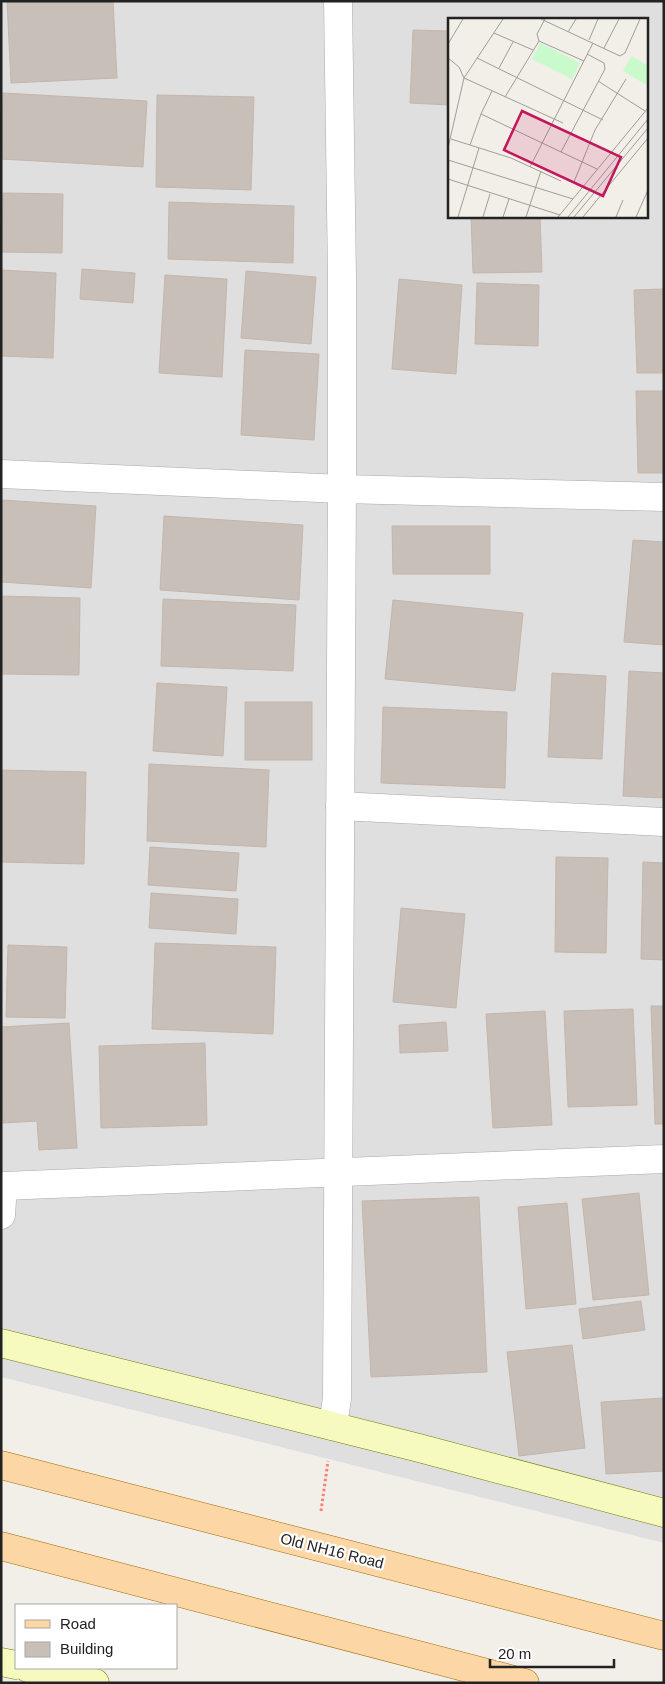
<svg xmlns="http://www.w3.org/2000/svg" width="665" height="1684" font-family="Helvetica,sans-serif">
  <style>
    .residential { fill: #e0dfdf; fill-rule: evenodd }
    .building { fill: #c7bfb8; stroke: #c4b6ab }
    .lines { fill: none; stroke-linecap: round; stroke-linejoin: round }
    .street-casing { stroke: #a9a9a9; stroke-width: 29 }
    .secondary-casing { stroke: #707d05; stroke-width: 29 }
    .primary-casing { stroke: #a06b00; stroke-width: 29 }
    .path { stroke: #fa8072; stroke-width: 3; stroke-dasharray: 2.5 2.5; stroke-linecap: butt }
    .street { stroke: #fff; stroke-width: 28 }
    .secondary { stroke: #f7fabf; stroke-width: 28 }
    .primary { stroke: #fcd6a4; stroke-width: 28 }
    .labels { text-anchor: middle; stroke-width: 4.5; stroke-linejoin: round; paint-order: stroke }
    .street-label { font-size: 15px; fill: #222; stroke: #fff }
    .inset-road { fill: none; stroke: #9f9d99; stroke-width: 1 }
    .view { fill: #c2185b; fill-opacity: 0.15; stroke: #c2185b; stroke-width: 2.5 }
    .inset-edge { fill: none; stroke: #222; stroke-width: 2.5 }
  </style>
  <rect width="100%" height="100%" fill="#f2efe9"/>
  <!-- residential -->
  <path class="residential" d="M1,1H664V1543L1,1377ZM449,19H646V216H449Z"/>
  <!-- building -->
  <g class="building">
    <path d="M7,1H113L117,78L11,83Z"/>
    <path d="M413,30L449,31V105L410,103Z"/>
    <path d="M3,93L147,101L143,167L1,159Z"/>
    <path d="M157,95L254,97L251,190L156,187Z"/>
    <path d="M3,193L63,194L62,253L2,252Z"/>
    <path d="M169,202L294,206L293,263L168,259Z"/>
    <path d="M471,216H540L542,272L473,273Z"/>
    <path d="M82,269L135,273L133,303L80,299Z"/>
    <path d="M1,270L56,273L53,358L1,356Z"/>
    <path d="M246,271L316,277L311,344L241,338Z"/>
    <path d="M165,275L227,279L222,377L159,373Z"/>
    <path d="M399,279L462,285L456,374L392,369Z"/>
    <path d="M477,283L539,285L538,346L475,344Z"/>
    <path d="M664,289V373H637L634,290Z"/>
    <path d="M245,350L319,354L314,440L241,435Z"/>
    <path d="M636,391H664V473H638Z"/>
    <path d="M1,500L96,506L91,588L1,582Z"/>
    <path d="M164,516L303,525L299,600L160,590Z"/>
    <path d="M392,526H490V574H393Z"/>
    <path d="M633,540L664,542V645L624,642Z"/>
    <path d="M1,596L80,598L79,675L1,674Z"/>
    <path d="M163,599L296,605L293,671L161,666Z"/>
    <path d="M393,600L523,613L515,691L385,679Z"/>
    <path d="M629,671L664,673V798L623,796Z"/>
    <path d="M552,673L606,676L602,759L548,757Z"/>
    <path d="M157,683L227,687L223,756L153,751Z"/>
    <rect x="245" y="702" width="67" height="58"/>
    <path d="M383,707L507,712L505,788L381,783Z"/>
    <path d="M149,764L269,770L266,847L147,841Z"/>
    <path d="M1,770L86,772L84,864L1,862Z"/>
    <path d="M150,847L239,853L236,891L148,885Z"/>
    <path d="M556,857L608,858L606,953L555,952Z"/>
    <path d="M643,862L664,863V960L641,959Z"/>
    <path d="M151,893L238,899L236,934L149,928Z"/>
    <path d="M401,908L465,914L456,1008L393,1002Z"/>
    <path d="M155,943L276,947L273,1034L152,1029Z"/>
    <path d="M8,945L67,947L65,1018L6,1017Z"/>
    <path d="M651,1006H664V1124H655Z"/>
    <path d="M633,1009L637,1105L568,1107L564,1011Z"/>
    <path d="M545,1011L552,1125L493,1128L486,1014Z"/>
    <path d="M446,1022L448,1051L400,1053L399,1025Z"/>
    <path d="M69,1023L77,1148L39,1150L37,1121L3,1123L1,1085V1027Z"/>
    <path d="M205,1043L207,1125L101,1128L99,1046Z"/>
    <path d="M639,1193L649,1295L593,1300L582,1199Z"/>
    <path d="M479,1197L487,1372L371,1377L362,1201Z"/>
    <path d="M567,1203L576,1304L526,1309L518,1207Z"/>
    <path d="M641,1301L645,1330L583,1339L579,1309Z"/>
    <path d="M572,1345L585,1448L519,1456L507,1352Z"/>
    <path d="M664,1398V1471L606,1474L601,1402Z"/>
  </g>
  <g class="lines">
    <!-- street casing -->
    <g class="street-casing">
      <g id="street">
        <path d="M1,474L342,489L664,497"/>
        <path d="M340,806L664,822"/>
        <path d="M1,1215L3,1186L664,1159"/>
        <path d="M333,1426L337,1398L342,489V277L338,1"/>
      </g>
    </g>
    <!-- secondary casing -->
    <g class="secondary-casing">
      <g id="secondary">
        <path d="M1,1343L419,1448L664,1513"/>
        <path d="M1,1662L16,1665"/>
        <path d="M28,1668L95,1683"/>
      </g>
    </g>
    <!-- primary casing -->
    <g class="primary-casing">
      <g id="primary">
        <path d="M1,1465L664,1636"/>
        <path d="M1,1546L525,1683"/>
      </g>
    </g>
    <!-- path -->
    <path class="path" d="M321,1511L328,1461"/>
    <!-- street -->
    <use href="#street" class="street"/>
    <!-- secondary -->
    <use href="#secondary" class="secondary"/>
    <!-- primary -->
    <use href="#primary" class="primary"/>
  </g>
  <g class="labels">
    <!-- street labels -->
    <g class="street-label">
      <text transform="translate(332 1551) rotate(14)" y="5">Old NH16 Road</text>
    </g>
  </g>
  <!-- overview -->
  <g transform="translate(448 18)">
    <rect width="200" height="200" fill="#f2efe9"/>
    <path d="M92,25L132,45L124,61L84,41ZM184,38L200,48V68L175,53Z" fill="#c8facc"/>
    <path class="inset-road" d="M55,1L16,60L115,105M93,1L172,38L177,35L192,1M120,14L128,1M46,15L85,32M141,22L150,1M91,23L136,43M0,26L15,1M156,30L171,1M0,40L11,49L16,60L0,130M29,40L155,102M51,50L65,24M150,63L197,93M44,73L33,96L149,151M57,79L91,23L89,16L97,1M3,121L63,140L113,163M22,127L33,96M113,134L157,51L156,45L139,36M0,142L125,181M82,149L145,25M0,161L112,197M135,169L126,164L147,112L178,61M10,199L31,130M35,199L42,176M55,199L61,181M78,199L93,153M110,199L200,90M120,199L200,101M126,199L200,110M135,199L200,120M168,199L175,182M188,199L200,172"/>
    <path class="view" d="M74,93L173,139L155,178L56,132Z"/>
    <rect width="200" height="200" class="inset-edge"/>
  </g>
  <!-- border -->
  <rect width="665" height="1684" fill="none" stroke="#222222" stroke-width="5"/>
  <!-- legend -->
  <rect x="15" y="1604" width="162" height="65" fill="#ffffff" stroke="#a7a7a7"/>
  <rect x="25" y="1620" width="25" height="8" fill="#fcd6a4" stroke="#a7a7a7"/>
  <text x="60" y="1629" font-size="15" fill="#222222">Road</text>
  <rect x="25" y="1642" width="25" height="15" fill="#c7bfb8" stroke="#a7a7a7"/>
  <text x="60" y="1654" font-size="15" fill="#222222">Building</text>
  <!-- scale -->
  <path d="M490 1659v8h124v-8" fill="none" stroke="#222222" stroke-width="2.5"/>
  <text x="498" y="1659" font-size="15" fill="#222222" stroke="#ffffff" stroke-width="4" paint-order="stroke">20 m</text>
</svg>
